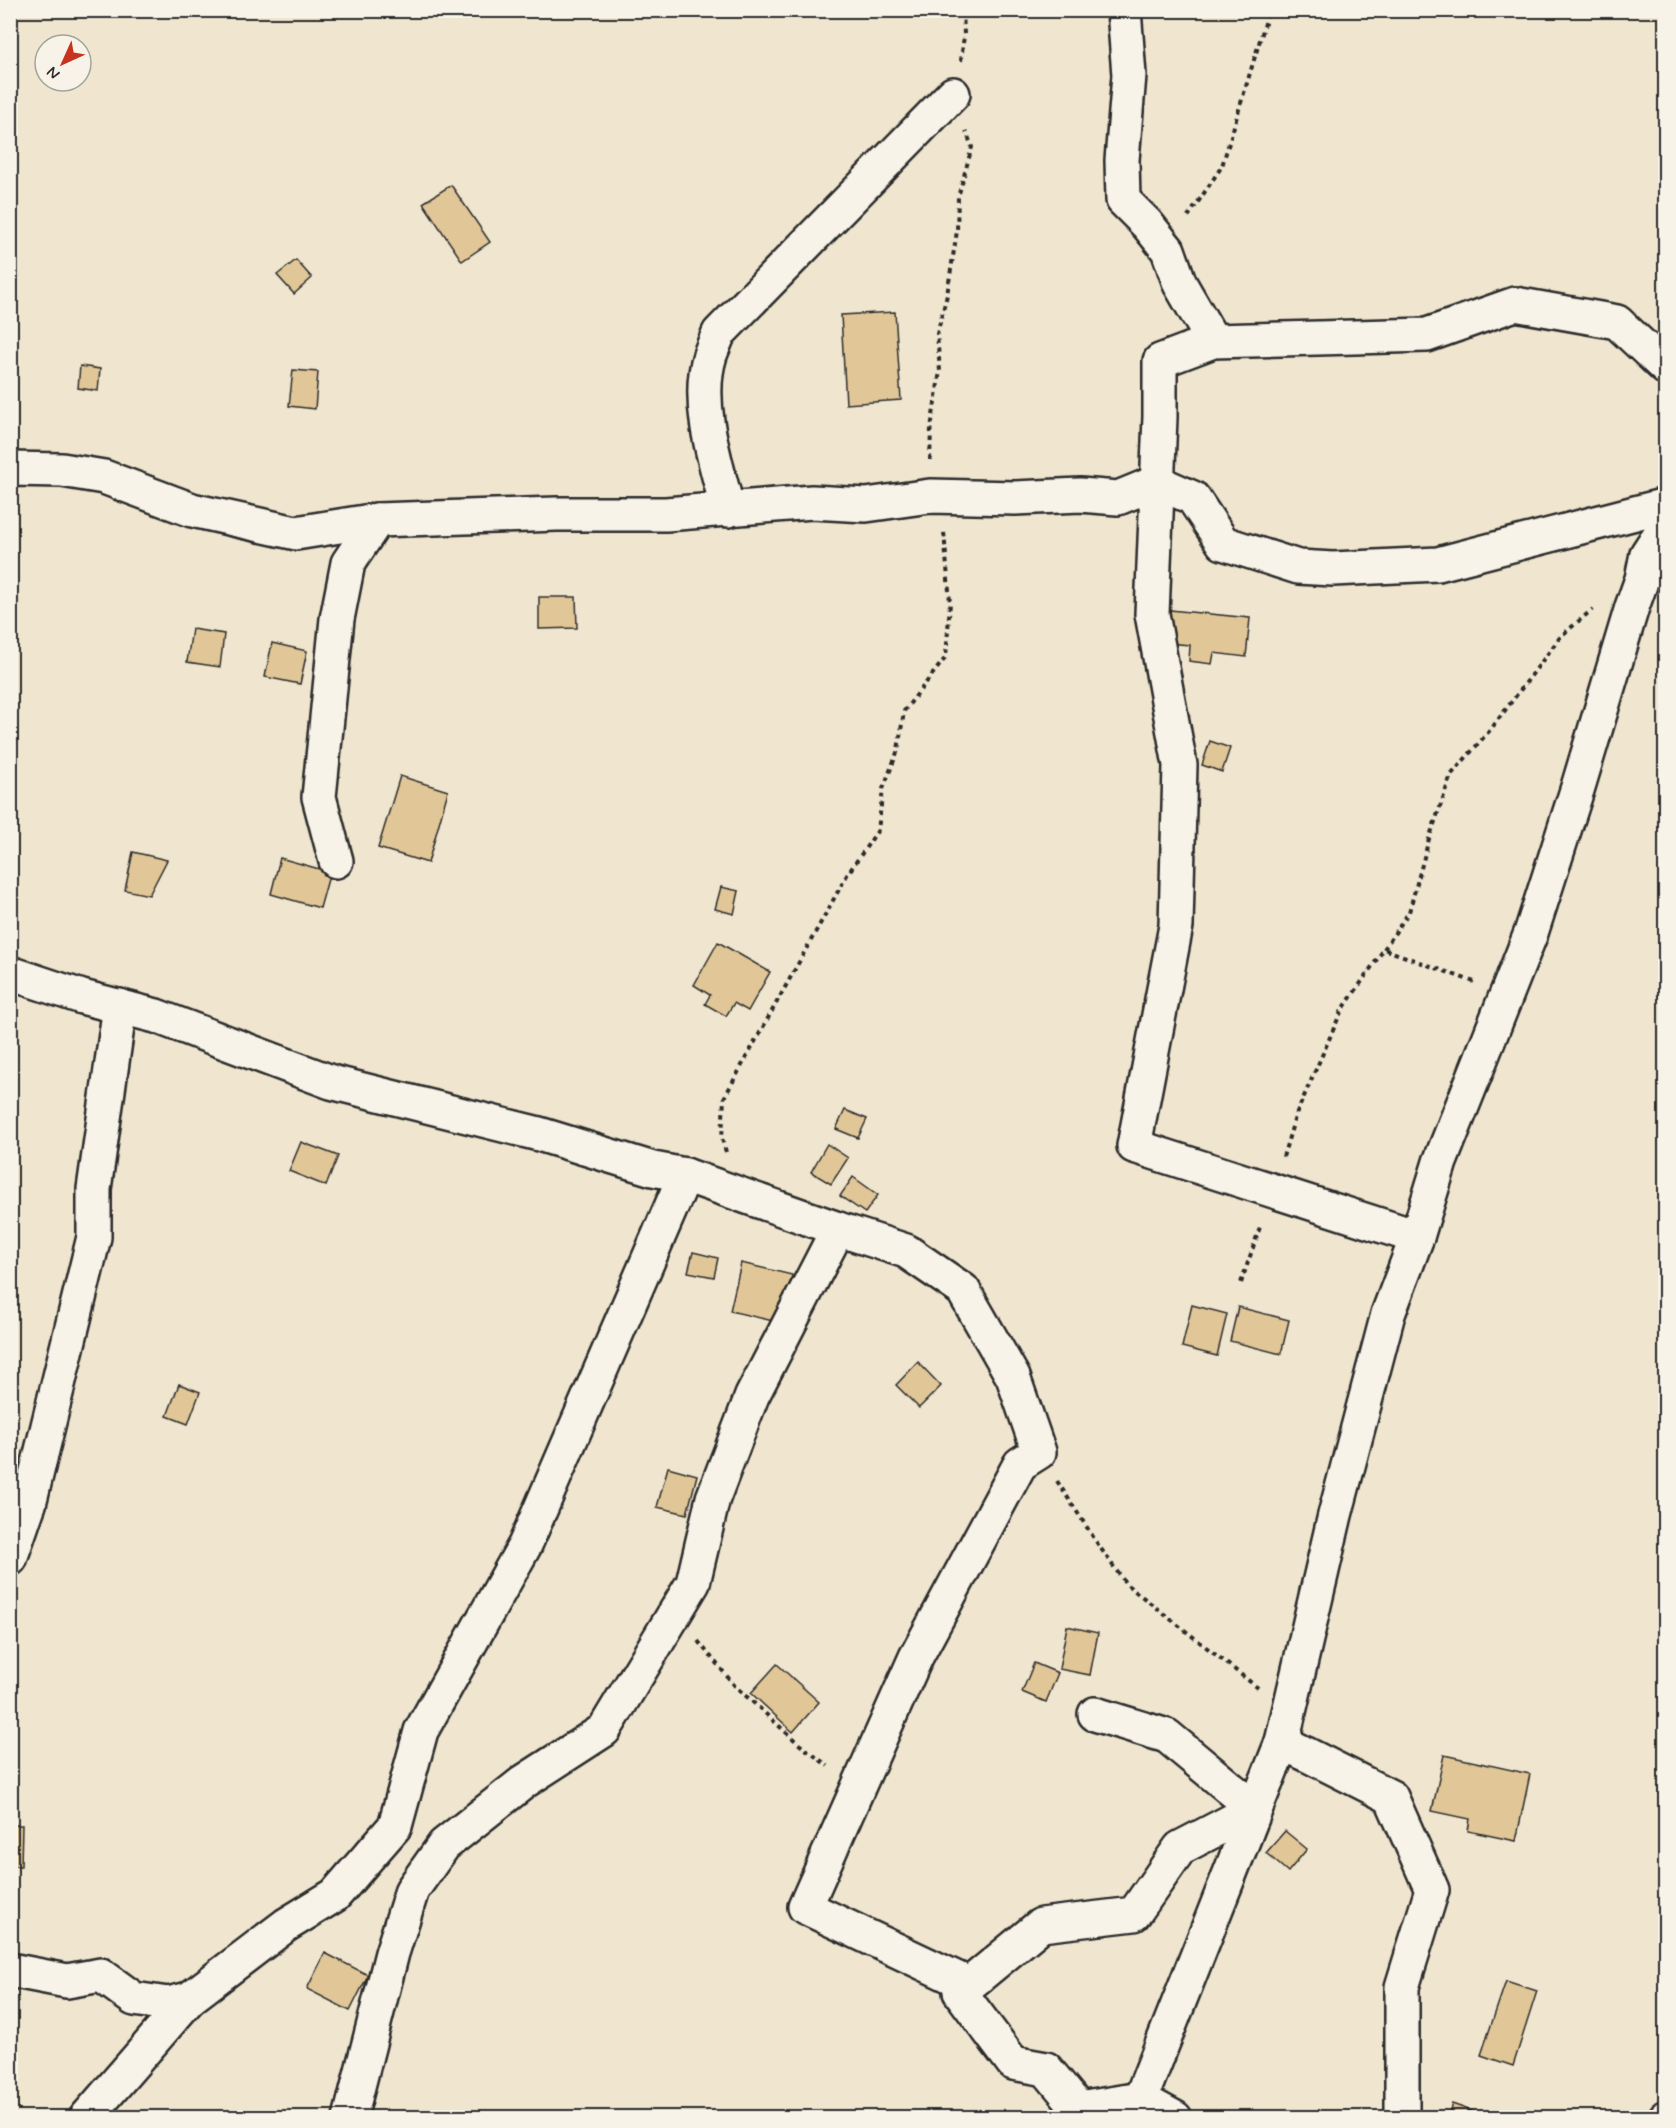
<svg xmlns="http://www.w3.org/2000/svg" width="1676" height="2128" font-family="Mynerve,sans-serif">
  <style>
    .building { fill: #e1c797; stroke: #2b2b2b; stroke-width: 1.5 }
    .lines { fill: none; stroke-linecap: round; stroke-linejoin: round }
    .minor-casing { stroke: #2b2b2b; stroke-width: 38 }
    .path { stroke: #2b2b2b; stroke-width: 4; stroke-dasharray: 4.5 4.5; stroke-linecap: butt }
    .minor { stroke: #f7f3e8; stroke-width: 33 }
  </style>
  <rect width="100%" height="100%" fill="#f0e6d0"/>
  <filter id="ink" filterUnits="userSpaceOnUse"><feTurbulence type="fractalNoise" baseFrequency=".0167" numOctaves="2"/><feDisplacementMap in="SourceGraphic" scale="12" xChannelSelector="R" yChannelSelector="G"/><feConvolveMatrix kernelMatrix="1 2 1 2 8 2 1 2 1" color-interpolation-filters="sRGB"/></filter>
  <g filter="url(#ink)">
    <!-- building -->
    <g class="building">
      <path d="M451,185L490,242L462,261L423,203Z"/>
      <path d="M296,260L312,278L294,294L277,275Z"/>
      <path d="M895,312L901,400L846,404L841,315Z"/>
      <path d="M80,366L100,369L98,391L78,388Z"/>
      <path d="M293,370L318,372L315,409L289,406Z"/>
      <path d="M539,597H576L577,628L539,629Z"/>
      <path d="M1170,610L1250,618L1246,657L1214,653L1212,664L1189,661L1190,645L1167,643Z"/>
      <path d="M192,629L224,634L220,667L187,662Z"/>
      <path d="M272,643L307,651L300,684L265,677Z"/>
      <path d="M1210,741L1230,748L1222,772L1202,765Z"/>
      <path d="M400,776L448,791L428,863L378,848Z"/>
      <path d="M133,852L167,860L149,895L125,890Z"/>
      <path d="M280,858L330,872L320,908L271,894Z"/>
      <path d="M721,887L739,891L734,914L715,909Z"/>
      <path d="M718,942L770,972L748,1011L734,1003L726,1016L705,1004L710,995L694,985Z"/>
      <path d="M845,1110L867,1119L858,1138L836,1129Z"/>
      <path d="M301,1142L338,1156L326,1186L289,1171Z"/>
      <path d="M827,1144L848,1158L831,1184L811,1172Z"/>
      <path d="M853,1177L878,1195L865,1213L840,1196Z"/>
      <path d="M693,1252L718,1258L714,1277L688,1272Z"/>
      <path d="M741,1263L792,1275L782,1323L730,1311Z"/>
      <path d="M1192,1305L1227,1314L1217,1356L1182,1347Z"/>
      <path d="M1238,1307L1289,1320L1281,1354L1230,1341Z"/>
      <path d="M918,1362L941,1386L919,1408L896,1385Z"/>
      <path d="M179,1384L200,1392L188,1424L167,1416Z"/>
      <path d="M668,1467L697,1475L687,1514L657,1507Z"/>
      <path d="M1067,1626L1098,1633L1090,1675L1059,1669Z"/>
      <path d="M1034,1663L1058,1673L1046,1702L1022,1692Z"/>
      <path d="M777,1664L819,1702L793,1732L751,1693Z"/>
      <path d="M1444,1755L1530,1774L1516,1841L1468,1831L1470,1819L1432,1811Z"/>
      <path d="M10,1825H22L21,1866H10Z"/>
      <path d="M1285,1831L1307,1849L1288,1872L1266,1853Z"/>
      <path d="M325,1953L368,1975L350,2011L307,1989Z"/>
      <path d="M1506,1981L1537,1991L1513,2066L1481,2055Z"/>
      <path d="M1452,2104L1492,2118H1447Z"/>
    </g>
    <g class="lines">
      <!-- minor casing -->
      <g class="minor-casing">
        <g id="minor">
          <path d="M1124,10L1129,75L1122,160L1123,200L1147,224L1168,250L1180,284L1213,341"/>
          <path d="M10,469L62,470L104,477L192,510L296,533L377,520L557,514H666L812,502L866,505L930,496L1015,498L1080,495L1118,498L1157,482L1193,498L1223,543L1298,567L1333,569L1438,564L1666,505"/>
          <path d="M728,510C716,464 695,402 710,355C713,347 716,340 719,333L953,94"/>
          <path d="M336,861L319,797L337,619L348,563L377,520"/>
          <path d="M10,973L82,997L156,1016L331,1082L539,1134L653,1169L685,1175L838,1229L906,1251L963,1290L1013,1377L1039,1452L1020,1464L916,1657L805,1907L968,1984"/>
          <path d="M1417,1237L1134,1146L1176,926L1180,765L1152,614L1160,417V361L1213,341L1427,335L1515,304L1617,322L1666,368"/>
          <path d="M10,1512L29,1504L94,1237V1189L120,1006"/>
          <path d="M10,1559L29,1504"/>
          <path d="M1095,1714L1167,1736L1255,1809"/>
          <path d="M1282,1742L1335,1515L1388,1314L1417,1237L1440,1162L1531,933L1578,787L1632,607L1642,579L1647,554L1666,525"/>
          <path d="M10,1970L67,1981L101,1975L134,1999L168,2004L189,1999"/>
          <path d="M86,2118L189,1999L286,1925L335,1895L395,1826L421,1731L525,1545L685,1175"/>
          <path d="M350,2118L392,1953L412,1890L444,1845L525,1781L604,1730L693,1583L713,1498L752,1396L838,1229"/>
          <path d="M1133,2118L1282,1742L1391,1797L1432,1890L1402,1987V2118"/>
          <path d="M1175,2118L1140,2099L1079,2109L1046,2069L1013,2063L960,1992L1041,1925L1134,1914L1180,1848L1255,1809"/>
          <path d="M1665,2118L1666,2117"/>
        </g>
      </g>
      <!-- path -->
      <g class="path">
        <path d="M961,61L964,35L963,10"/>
        <path d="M1188,217L1222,166L1269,10"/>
        <path d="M930,460L931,428L940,371L937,334L947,295L957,231L958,197L972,147L966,131"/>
        <path d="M1384,949L1409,912L1429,839L1451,775L1491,729L1561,636L1593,609"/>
        <path d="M726,1152L722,1139L724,1098L847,875L878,830L883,789L898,750L904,711L946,657L950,603L944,532"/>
        <path d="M1283,1157L1295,1117L1341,1012L1384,949L1474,982"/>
        <path d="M1241,1283L1261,1224"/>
        <path d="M1057,1481L1099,1546L1126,1584L1258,1688"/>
        <path d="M698,1641L735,1686L799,1744L828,1766"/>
      </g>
      <!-- minor -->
      <use href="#minor" class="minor"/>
    </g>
  </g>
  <!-- margin -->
  <rect width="1676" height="2128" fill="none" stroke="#f7f3e8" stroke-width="36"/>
  <rect x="18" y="18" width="1640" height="2092" fill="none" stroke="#2b2b2b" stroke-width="2" filter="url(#ink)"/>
  <!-- north arrow -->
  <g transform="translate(63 63) rotate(225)"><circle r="28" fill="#f7f3e8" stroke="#a5a39c" stroke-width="1.5"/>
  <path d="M0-4.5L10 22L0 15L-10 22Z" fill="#c8321e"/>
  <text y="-9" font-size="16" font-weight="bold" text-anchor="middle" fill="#2b2b2b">N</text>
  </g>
</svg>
